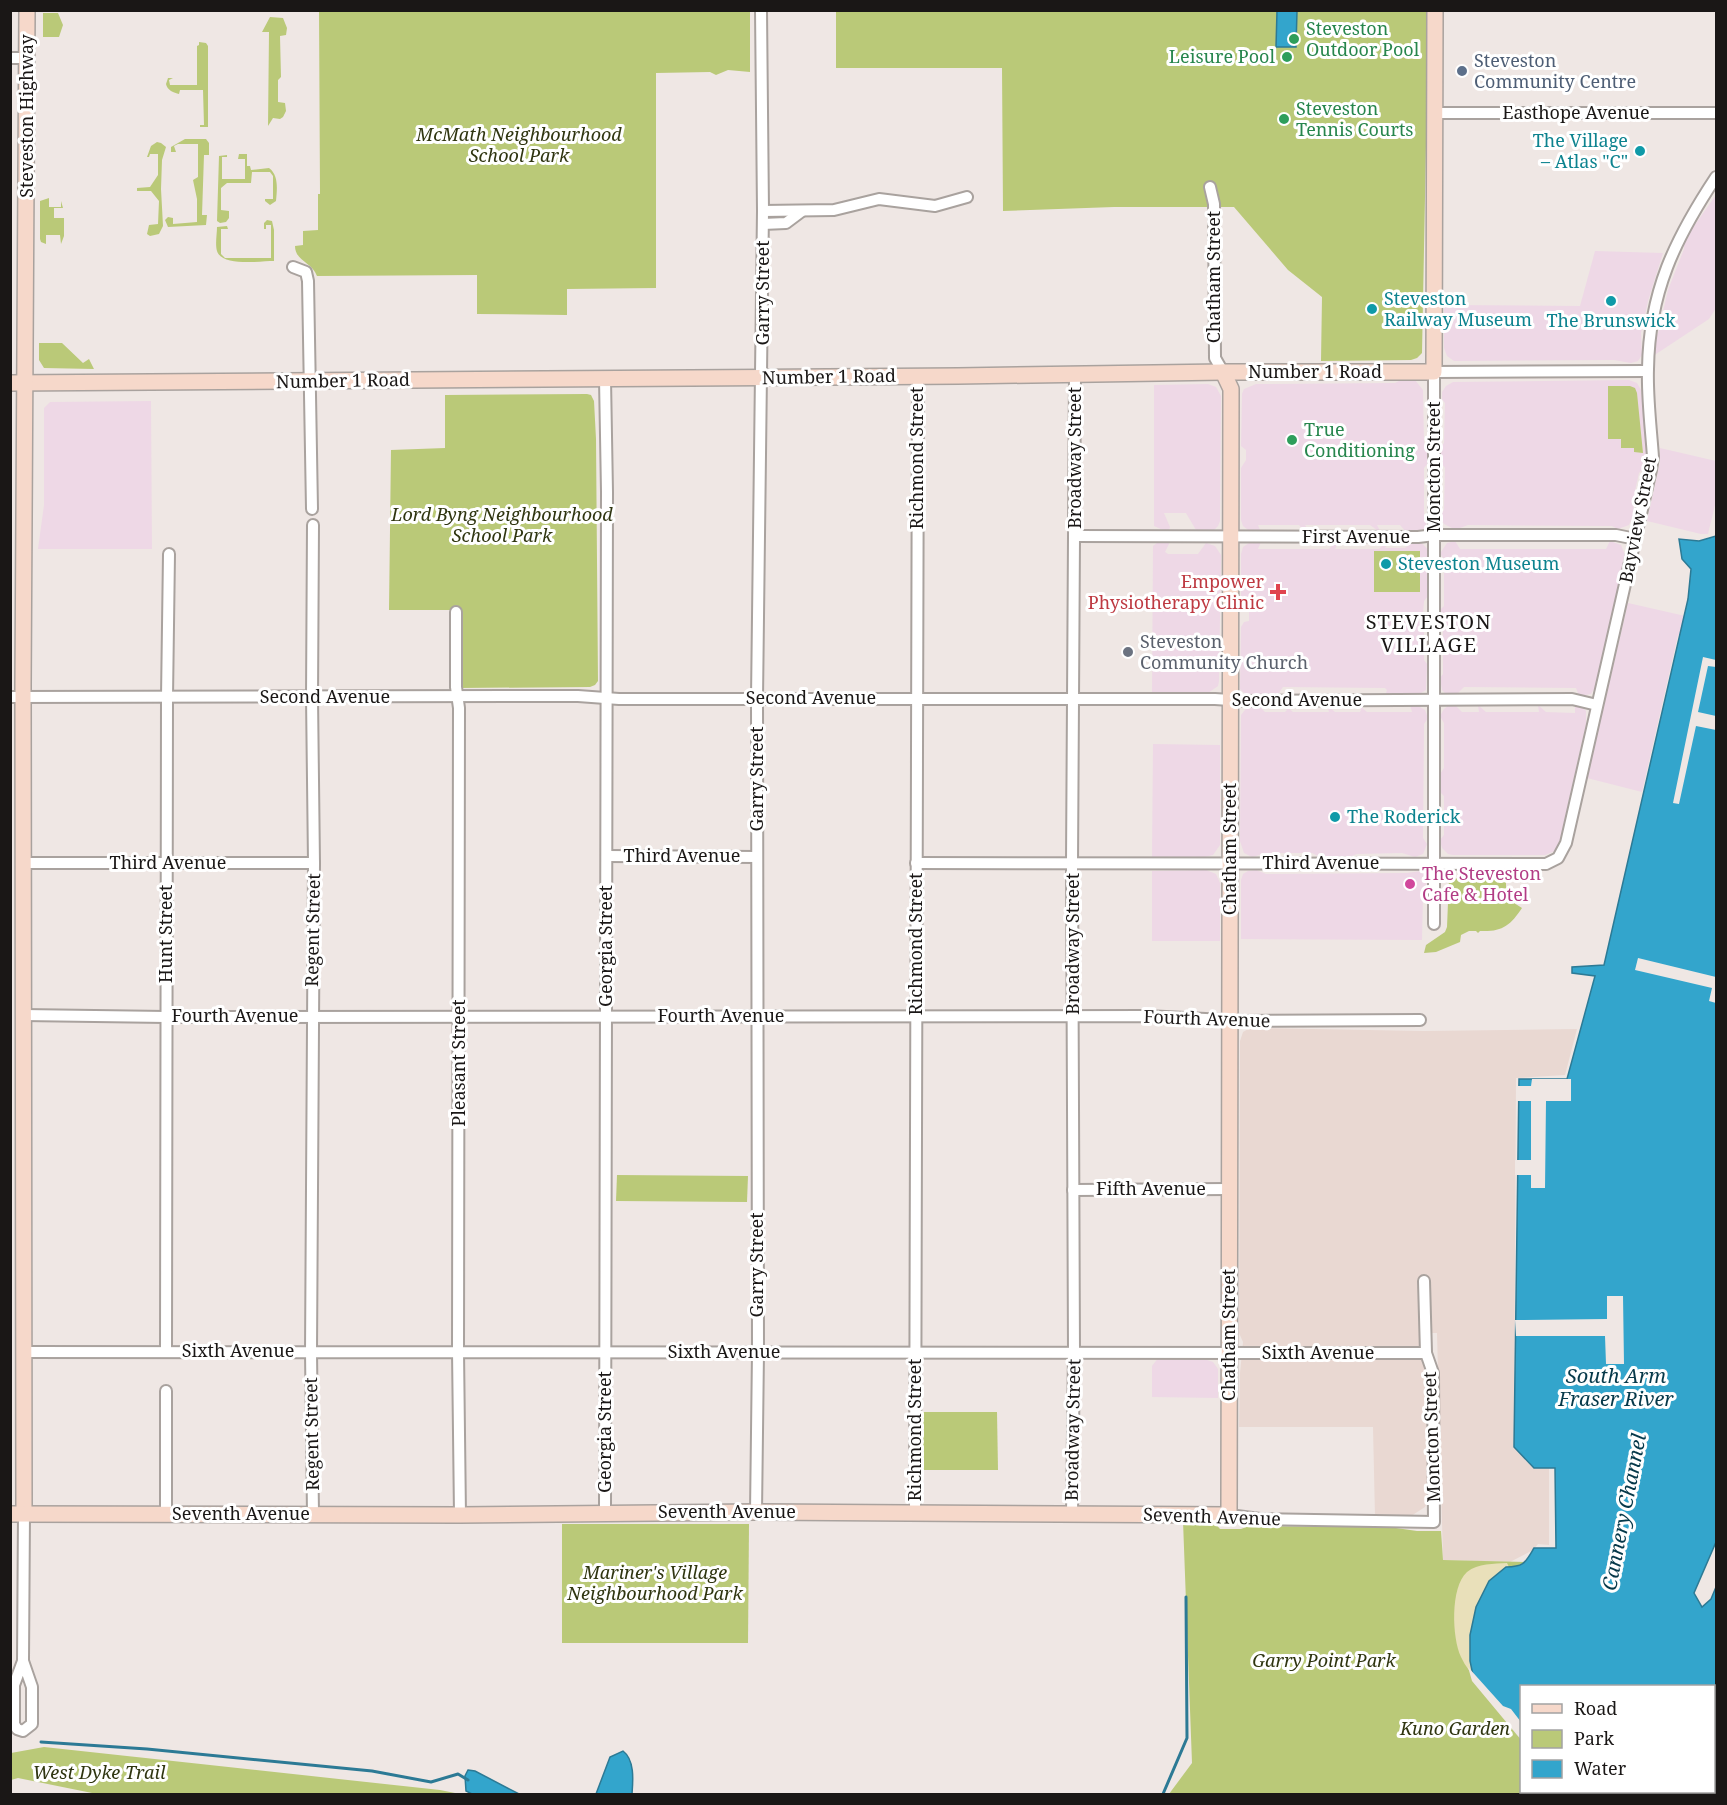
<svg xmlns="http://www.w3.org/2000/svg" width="1727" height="1805" font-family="'Noto Serif',serif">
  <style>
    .commercial { fill: #eed8e6 }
    .built { fill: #e9d8d2 }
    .green { fill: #bac978 }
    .sand { fill: #e9e0ba }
    .water { fill: #33a5cc; stroke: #2c7a95; stroke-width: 1.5 }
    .pier { fill: #efe7e4 }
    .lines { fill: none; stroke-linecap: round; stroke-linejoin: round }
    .stream { stroke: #2c7a95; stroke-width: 3 }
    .street-casing { stroke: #a9a29e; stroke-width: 14 }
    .secondary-casing { stroke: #a9a29e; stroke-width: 18 }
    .street { stroke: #fff; stroke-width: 10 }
    .secondary { stroke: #f6d8ca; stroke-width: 15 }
    .leisure-dot { fill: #2e9e5b; stroke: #fff; stroke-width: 2 }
    .service-dot { fill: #5c6f8a; stroke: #fff; stroke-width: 2 }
    .culture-dot { fill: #0f9aa8; stroke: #fff; stroke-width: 2 }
    .health-dot { fill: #e0444e; stroke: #fff; stroke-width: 2 }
    .worship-dot { fill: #6b7280; stroke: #fff; stroke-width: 2 }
    .hotel-dot { fill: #d1479c; stroke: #fff; stroke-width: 2 }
    .labels { text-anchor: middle; stroke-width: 6; stroke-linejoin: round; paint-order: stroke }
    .leisure-label { font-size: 18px; fill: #27864d; stroke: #fff; text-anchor: start }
    .service-label { font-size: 18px; fill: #4e5e75; stroke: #fff; text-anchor: start }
    .street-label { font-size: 18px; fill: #1a1716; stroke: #fff }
    .park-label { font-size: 18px; font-style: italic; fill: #2f3510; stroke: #fff }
    .culture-label { font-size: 18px; fill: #0d838f; stroke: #fff; text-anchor: start }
    .health-label { font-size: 18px; fill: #be3a42; stroke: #fff; text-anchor: end }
    .worship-label { font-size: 18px; fill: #5b616d; stroke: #fff; text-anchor: start }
    .hotel-label { font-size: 18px; fill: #b23c85; stroke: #fff; text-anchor: start }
    .neighbourhood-label { font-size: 20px; letter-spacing: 1.5px; fill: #1a1716; stroke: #fff }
    .water-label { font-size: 20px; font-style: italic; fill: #06394a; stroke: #fff }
  </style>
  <rect width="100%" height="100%" fill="#efe7e4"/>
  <!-- commercial -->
  <g class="commercial">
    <path d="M1716,195V308L1709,319L1653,356L1654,339L1658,333L1668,290L1684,249V241L1689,231L1694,226Z"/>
    <path d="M1595,251L1663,253L1648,301L1641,333L1642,355L1638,361L1631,363L1614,360L1454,361L1447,356L1444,348V305L1580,306Z"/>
    <path d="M1403,379L1415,380L1423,390L1424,443L1428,447V463L1424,468V515L1428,518L1425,528L1415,533H1407L1400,525H1377L1381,533L1370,525H1305L1309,531L1306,533L1299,525H1258L1261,532L1252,533L1243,526L1241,520V468L1246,460V450L1241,446L1242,394L1244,389L1256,384L1395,383Z"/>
    <path d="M1629,380L1637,383L1641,390L1647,446V459L1645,466L1639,473L1633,500L1634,513L1629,525L1618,529L1612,526L1468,525L1460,528H1452L1444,524L1441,518V513L1444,510L1445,468L1441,462V446L1444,443L1445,403L1442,399V392L1446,386L1453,382Z"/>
    <path d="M1208,384L1216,387L1221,396L1220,521L1218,526L1213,531L1196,530L1186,513H1164L1170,527L1169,530H1163L1154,526V385Z"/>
    <path d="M151,401L152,549H38L44,505V408L50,402Z"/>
    <path d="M1660,448L1716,461V501L1708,534H1701L1647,521L1660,463Z"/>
    <path d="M1252,541L1261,542L1258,549H1329L1336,541L1339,542L1335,549H1379L1387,541L1388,544L1385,548H1405L1414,541L1421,542L1428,550V596L1424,601L1423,613L1419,614V621L1424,624V660L1427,664L1426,690L1416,696H1385L1387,690L1385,688L1283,687L1276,697H1253L1243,692L1240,689L1241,627L1244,622L1249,621V612L1244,610L1241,606V554L1243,547Z"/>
    <path d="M1455,541L1460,549H1606L1610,541L1621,545L1625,555L1596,686L1591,694L1579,696L1576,688L1464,687L1455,696L1446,694L1442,690L1440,678L1443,674V631L1440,627V610L1444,606V559L1441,555V552L1447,543Z"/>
    <path d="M1168,542L1169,544L1165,552L1168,554H1198L1206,543L1215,546L1221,555L1219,681L1218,686L1208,693L1152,692L1153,546L1157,543Z"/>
    <path d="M1628,603L1716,623V642L1678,635L1642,792L1587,778Z"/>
    <path d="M1415,704L1425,710L1428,718L1424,724L1423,838L1427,844L1423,854L1415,857L1402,853L1357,854L1349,857H1320L1312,853H1267L1252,857L1244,853L1240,841L1241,715L1248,706L1258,705L1265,712H1285L1287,710L1283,706L1285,705L1293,712H1329L1327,705L1335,712H1360L1361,710L1358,706L1359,705L1367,712H1412L1410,705Z"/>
    <path d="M1450,704L1455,705L1462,712H1479L1478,705L1486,712H1539L1538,705L1546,712L1575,713V705L1581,706L1586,711V724L1559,844L1555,851L1545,855H1453L1448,854L1442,848L1440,840L1444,835V796L1440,792V774L1444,768V723L1440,716L1444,709Z"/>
    <path d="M1153,744L1220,745V845L1213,855L1205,857H1152Z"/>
    <path d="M1206,870L1216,874L1220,883V941H1152V871Z"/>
    <path d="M1256,870L1266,874L1407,873L1421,871L1425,874L1427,882L1423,895L1422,940L1241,939V880L1243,874L1248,871Z"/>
    <path d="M1159,1357L1207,1360L1213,1362L1218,1369V1398L1152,1397V1366Z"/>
  </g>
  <!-- built -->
  <path class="built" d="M1250,1028L1424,1031L1577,1029L1565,1075L1516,1078L1514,1447L1534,1468H1549V1545L1538,1544L1533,1550L1510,1562L1443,1560L1437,1333H1419L1428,1385L1427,1503L1425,1507L1411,1516L1375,1517L1373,1427H1239L1240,1373L1243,1342L1239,1333L1240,1041L1243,1032Z"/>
  <!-- green -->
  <g class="green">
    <path d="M319,11H750V72L728,70L716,75L710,72L656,73V288L567,289V315L477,314V275L317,276C312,262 295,261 295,246L303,245V231L318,230V194H320Z"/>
    <path d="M836,11H1427V79L1430,89L1429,139L1426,146L1422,353L1417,358L1411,360L1321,361L1322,297L1288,270L1234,207H1114L1003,211L1002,68H836Z"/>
    <path d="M43,13H58L63,25L59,37H43Z"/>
    <path d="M270,17L283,18L287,28L286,35L280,36L281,77L278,80V102L285,103L286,111L283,117L280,119L273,118L268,126L269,32H262Z"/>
    <path d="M199,42L206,43L208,46V127H200V125H204L203,90H180L179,94C174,93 167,90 166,84L168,78H173L169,80L170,85H197V46L199,45Z"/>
    <path d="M206,139L209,143V155H204L202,215H207L206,225L168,227L165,220L168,217L173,218V224L197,222V199L193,180L198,177V144H178L174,146L176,152H171V147L185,139Z"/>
    <path d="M157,142L161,143L166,147L162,160L161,189L163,226L159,234L150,236L147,234L149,225L158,224L159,201L151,191H137V188L150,187L158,175V154H150L149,157H147L151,146Z"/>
    <path d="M239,154H247V166H250L251,170L269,168C279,175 277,190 276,201L270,205L265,201V199H273V176L270,172H252L251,183H227L221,188V210L229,211V218L226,222L220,223L217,221L219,156L227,155V157H222V179H245V159H238Z"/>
    <path d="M49,198V207H61V201L63,208H54V218H64V236L61,244L60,235H46V244L41,242L40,239V201Z"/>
    <path d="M267,220L272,221L274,230V261C260,261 222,267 217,251C215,244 217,234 217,227L227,226L228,229H221V254L225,258H271V225H266V229H264V223Z"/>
    <path d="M39,343H62L83,363L89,359L94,369L44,368L39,360Z"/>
    <path d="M1608,386H1630L1635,388L1637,393L1643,453L1634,452V448H1621V439H1608Z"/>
    <path d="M587,394L591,395L594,401L596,439L598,681L595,685L590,687L459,688V610H389L391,450L445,448V395Z"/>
    <rect x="1374" y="551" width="46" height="41"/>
    <path d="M1449,878L1506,880V902L1514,903L1522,908C1510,926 1502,932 1480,931L1478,933L1476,931H1469L1461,935L1460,942L1436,952L1424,953L1426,945L1445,932L1447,927Z"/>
    <path d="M617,1175L748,1176L747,1202L616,1201Z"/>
    <path d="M922,1412H997L998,1470H922Z"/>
    <path d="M1183,1521L1214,1522L1220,1529H1241L1249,1526L1389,1527L1417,1531H1441L1443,1560L1526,1562L1518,1567L1522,1792H1555L1557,1794H1169L1192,1763Z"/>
    <path d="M562,1524H749L748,1643H562Z"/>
    <path d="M44,1747L440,1790L460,1794H97L18,1778L11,1780V1753Z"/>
  </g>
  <!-- sand -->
  <path class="sand" d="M1507,1563L1509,1567L1503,1706C1489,1691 1469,1675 1461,1657C1452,1638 1450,1587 1467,1572C1478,1563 1494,1564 1507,1563Z"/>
  <!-- water -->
  <g class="water">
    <path d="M1277,11H1297L1296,47H1276Z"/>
    <path d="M1716,536V1542L1694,1593L1702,1607L1711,1599L1716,1587V1794H1557L1555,1792H1714V1686H1522L1521,1738L1474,1680L1470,1661V1635L1476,1607L1489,1581L1506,1567C1524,1567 1525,1563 1534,1548H1556L1555,1468H1534L1514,1447L1519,1079H1567L1595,976L1572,973V967L1604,965L1688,599L1691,569L1682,559L1679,539L1699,541Z"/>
    <path d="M623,1751C635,1760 633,1781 632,1794H596L610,1757Z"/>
    <path d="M468,1770L475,1771L519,1794H472L466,1791L465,1776Z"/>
  </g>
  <!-- pier -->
  <g class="pier">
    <path d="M1703,657L1716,660V667L1708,666L1698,712L1716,716V730L1696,726L1679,804L1673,803Z"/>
    <path d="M1638,958L1716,977V1003L1709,1001L1712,988L1635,970Z"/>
    <path d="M1532,1079H1571V1101H1546L1545,1188H1531V1175H1515V1160H1531V1101H1516V1086H1531Z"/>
    <path d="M1607,1296H1623L1624,1364H1606L1605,1336H1516L1515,1320L1607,1319Z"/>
    <path d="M1468,1667L1503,1706L1511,1709L1521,1722L1522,1741L1472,1681Z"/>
  </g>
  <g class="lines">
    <!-- stream -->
    <g class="stream">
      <path d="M41,1742L147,1749L372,1771L431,1782L458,1774L468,1780"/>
      <path d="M1163,1794L1187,1738L1186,1597"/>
    </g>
    <!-- street casing -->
    <g class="street-casing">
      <g id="street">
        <path d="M10,58H27"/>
        <path d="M1435,113H1716"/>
        <path d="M1210,187L1214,204L1215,358L1223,372"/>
        <path d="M763,211L834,210L879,199L935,206L967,197"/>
        <path d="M763,224L786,223L802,211"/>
        <path d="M293,267L306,272L308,281C309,357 311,433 312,509"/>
        <path d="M605,379L607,492L605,1512"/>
        <path d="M313,525L312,697L314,863L311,1352L313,1514"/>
        <path d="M1075,536L1418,537L1435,535H1616L1636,539"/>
        <path d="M456,612V687L459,708L458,1351L460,1515"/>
        <path d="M10,697L578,696L619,699H1215L1245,701L1572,699L1597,705"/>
        <path d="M607,856L757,857"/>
        <path d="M23,863H314"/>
        <path d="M916,863L1546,864L1558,858L1566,843L1651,470L1653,457C1651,428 1647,398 1648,369C1649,292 1675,239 1716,177"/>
        <path d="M1434,924V372L1647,371"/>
        <path d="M23,1015L166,1017L1146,1016L1245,1021L1420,1020"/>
        <path d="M1073,1190L1229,1189"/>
        <path d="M166,1351L167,697L169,554"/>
        <path d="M22,1352L1426,1353"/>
        <path d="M166,1391V1514"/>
        <path d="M756,1512L758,1352L757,698L763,211L761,10"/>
        <path d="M915,1512L918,376"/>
        <path d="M1072,1513L1074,1352L1072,863L1075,375"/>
        <path d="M1229,1515L1260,1519L1434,1522L1433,1373L1426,1353L1424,1281"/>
        <path d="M23,1661L14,1685V1724L17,1729L23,1731L32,1724V1687L23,1661L24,1513"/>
      </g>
    </g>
    <!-- secondary casing -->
    <g class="secondary-casing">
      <g id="secondary">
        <path d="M10,383L958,376L1223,372H1434L1435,10"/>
        <path d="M24,1513L23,686L27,10"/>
        <path d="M10,1514L460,1515L756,1512L1229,1515L1231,389L1223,372"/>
      </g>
    </g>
    <!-- street -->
    <use href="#street" class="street"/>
    <!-- secondary -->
    <use href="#secondary" class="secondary"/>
  </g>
  <!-- markers -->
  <g class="leisure-dot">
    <circle cx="1294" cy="39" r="6"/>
    <circle cx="1287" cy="57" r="6"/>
    <circle cx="1284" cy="119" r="6"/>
    <circle cx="1292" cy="440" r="6"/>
  </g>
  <circle class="service-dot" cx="1462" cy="71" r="6"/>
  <g class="culture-dot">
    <circle cx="1640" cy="151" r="6"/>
    <circle cx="1611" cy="301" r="6"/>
    <circle cx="1372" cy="309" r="6"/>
    <circle cx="1386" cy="564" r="6"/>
    <circle cx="1335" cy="817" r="6"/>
  </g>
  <path class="health-dot" d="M1275 583h6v6h6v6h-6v6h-6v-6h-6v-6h6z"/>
  <circle class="worship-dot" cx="1128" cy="652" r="6"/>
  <circle class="hotel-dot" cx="1410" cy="884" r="6"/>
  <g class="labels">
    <!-- leisure labels -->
    <g class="leisure-label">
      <text x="1306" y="35">Steveston<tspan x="1306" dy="21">Outdoor Pool</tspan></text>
      <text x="1275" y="63" text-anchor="end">Leisure Pool</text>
      <text x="1296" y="115">Steveston<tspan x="1296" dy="21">Tennis Courts</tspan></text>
      <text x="1304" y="436">True<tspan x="1304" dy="21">Conditioning</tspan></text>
    </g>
    <!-- service labels -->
    <g class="service-label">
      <text x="1474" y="67">Steveston<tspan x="1474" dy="21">Community Centre</tspan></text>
    </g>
    <!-- street labels -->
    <g class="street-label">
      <text x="1576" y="119">Easthope Avenue</text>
      <text transform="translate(27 116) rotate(-90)" y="6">Steveston Highway</text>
      <text transform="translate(1214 277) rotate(-90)" y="6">Chatham Street</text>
      <text transform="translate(763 293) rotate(-90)" y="6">Garry Street</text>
      <text x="1315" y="378">Number 1 Road</text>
      <text transform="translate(829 377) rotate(-1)" y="6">Number 1 Road</text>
      <text transform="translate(343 381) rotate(-1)" y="6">Number 1 Road</text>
      <text transform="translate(917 458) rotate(-90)" y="6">Richmond Street</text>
      <text transform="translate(1075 458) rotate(-90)" y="6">Broadway Street</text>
      <text transform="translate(1434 467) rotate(-90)" y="6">Moncton Street</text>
      <text transform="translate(1638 520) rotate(-79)" y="6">Bayview Street</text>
      <text x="1356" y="543">First Avenue</text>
      <text x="325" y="703">Second Avenue</text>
      <text x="811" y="704">Second Avenue</text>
      <text x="1297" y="706">Second Avenue</text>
      <text transform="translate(757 779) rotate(-90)" y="6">Garry Street</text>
      <text transform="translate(1230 849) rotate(-90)" y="6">Chatham Street</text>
      <text x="682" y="862">Third Avenue</text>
      <text x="168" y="869">Third Avenue</text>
      <text x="1321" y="869">Third Avenue</text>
      <text transform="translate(313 930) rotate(-89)" y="6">Regent Street</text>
      <text transform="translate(166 934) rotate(-90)" y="6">Hunt Street</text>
      <text transform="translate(916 944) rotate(-90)" y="6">Richmond Street</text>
      <text transform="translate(1073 944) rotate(-90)" y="6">Broadway Street</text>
      <text transform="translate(606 946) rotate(-90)" y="6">Georgia Street</text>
      <text x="235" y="1022">Fourth Avenue</text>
      <text x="721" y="1022">Fourth Avenue</text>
      <text transform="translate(1207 1019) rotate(2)" y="6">Fourth Avenue</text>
      <text transform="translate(459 1063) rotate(-90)" y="6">Pleasant Street</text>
      <text x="1151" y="1195">Fifth Avenue</text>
      <text transform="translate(757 1265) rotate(-90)" y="6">Garry Street</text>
      <text transform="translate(1229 1335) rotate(-90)" y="6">Chatham Street</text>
      <text x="238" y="1357">Sixth Avenue</text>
      <text x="724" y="1358">Sixth Avenue</text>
      <text x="1318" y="1359">Sixth Avenue</text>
      <text transform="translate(915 1430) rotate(-90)" y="6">Richmond Street</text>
      <text transform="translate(1073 1430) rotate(-89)" y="6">Broadway Street</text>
      <text transform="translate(605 1432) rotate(-90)" y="6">Georgia Street</text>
      <text transform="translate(312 1434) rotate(-91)" y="6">Regent Street</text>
      <text transform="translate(1432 1437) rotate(-92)" y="6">Moncton Street</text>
      <text x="727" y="1518">Seventh Avenue</text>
      <text x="241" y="1520">Seventh Avenue</text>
      <text transform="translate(1212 1517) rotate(2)" y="6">Seventh Avenue</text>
    </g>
    <!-- park labels -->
    <g class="park-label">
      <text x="519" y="141">McMath Neighbourhood<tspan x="519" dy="21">School Park</tspan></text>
      <text x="502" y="521">Lord Byng Neighbourhood<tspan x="502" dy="21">School Park</tspan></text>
      <text x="655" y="1579">Mariner's Village<tspan x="655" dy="21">Neighbourhood Park</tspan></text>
      <text x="1324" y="1667">Garry Point Park</text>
      <text x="1455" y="1735">Kuno Garden</text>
      <text x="99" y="1779">West Dyke Trail</text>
    </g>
    <!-- culture labels -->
    <g class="culture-label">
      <text x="1628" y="147" text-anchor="end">The Village<tspan x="1628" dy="21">– Atlas "C"</tspan></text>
      <text x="1384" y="305">Steveston<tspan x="1384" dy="21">Railway Museum</tspan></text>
      <text x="1611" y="327" text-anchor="middle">The Brunswick</text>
      <text x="1398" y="570">Steveston Museum</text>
      <text x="1347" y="823">The Roderick</text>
    </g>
    <!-- health labels -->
    <g class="health-label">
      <text x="1264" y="588">Empower<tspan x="1264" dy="21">Physiotherapy Clinic</tspan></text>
    </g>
    <!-- worship labels -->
    <g class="worship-label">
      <text x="1140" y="648">Steveston<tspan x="1140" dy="21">Community Church</tspan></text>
    </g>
    <!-- hotel labels -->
    <g class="hotel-label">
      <text x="1422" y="880">The Steveston<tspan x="1422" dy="21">Cafe &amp; Hotel</tspan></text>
    </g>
    <!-- neighbourhood labels -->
    <g class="neighbourhood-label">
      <text x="1429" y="629">STEVESTON<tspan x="1429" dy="23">VILLAGE</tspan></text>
    </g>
    <!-- water labels -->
    <g class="water-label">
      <text x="1616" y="1383">South Arm<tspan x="1616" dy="23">Fraser River</tspan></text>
      <text transform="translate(1624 1512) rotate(-79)" y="7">Cannery Channel</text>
    </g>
  </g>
  <!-- border -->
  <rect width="1727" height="1805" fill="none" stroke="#1a1716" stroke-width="24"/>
  <!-- legend -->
  <rect x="1520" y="1685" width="195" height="108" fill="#ffffff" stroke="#a3a2a2" stroke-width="1.5"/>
  <rect x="1532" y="1704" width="30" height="9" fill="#f6d8ca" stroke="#a3a2a2" stroke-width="1.5"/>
  <text x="1574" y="1715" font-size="18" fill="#1a1716">Road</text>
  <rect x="1532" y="1730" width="30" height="18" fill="#bac978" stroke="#a3a2a2" stroke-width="1.5"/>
  <text x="1574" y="1745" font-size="18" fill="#1a1716">Park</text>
  <rect x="1532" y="1760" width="30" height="18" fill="#33a5cc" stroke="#a3a2a2" stroke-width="1.5"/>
  <text x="1574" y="1775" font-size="18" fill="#1a1716">Water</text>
</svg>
